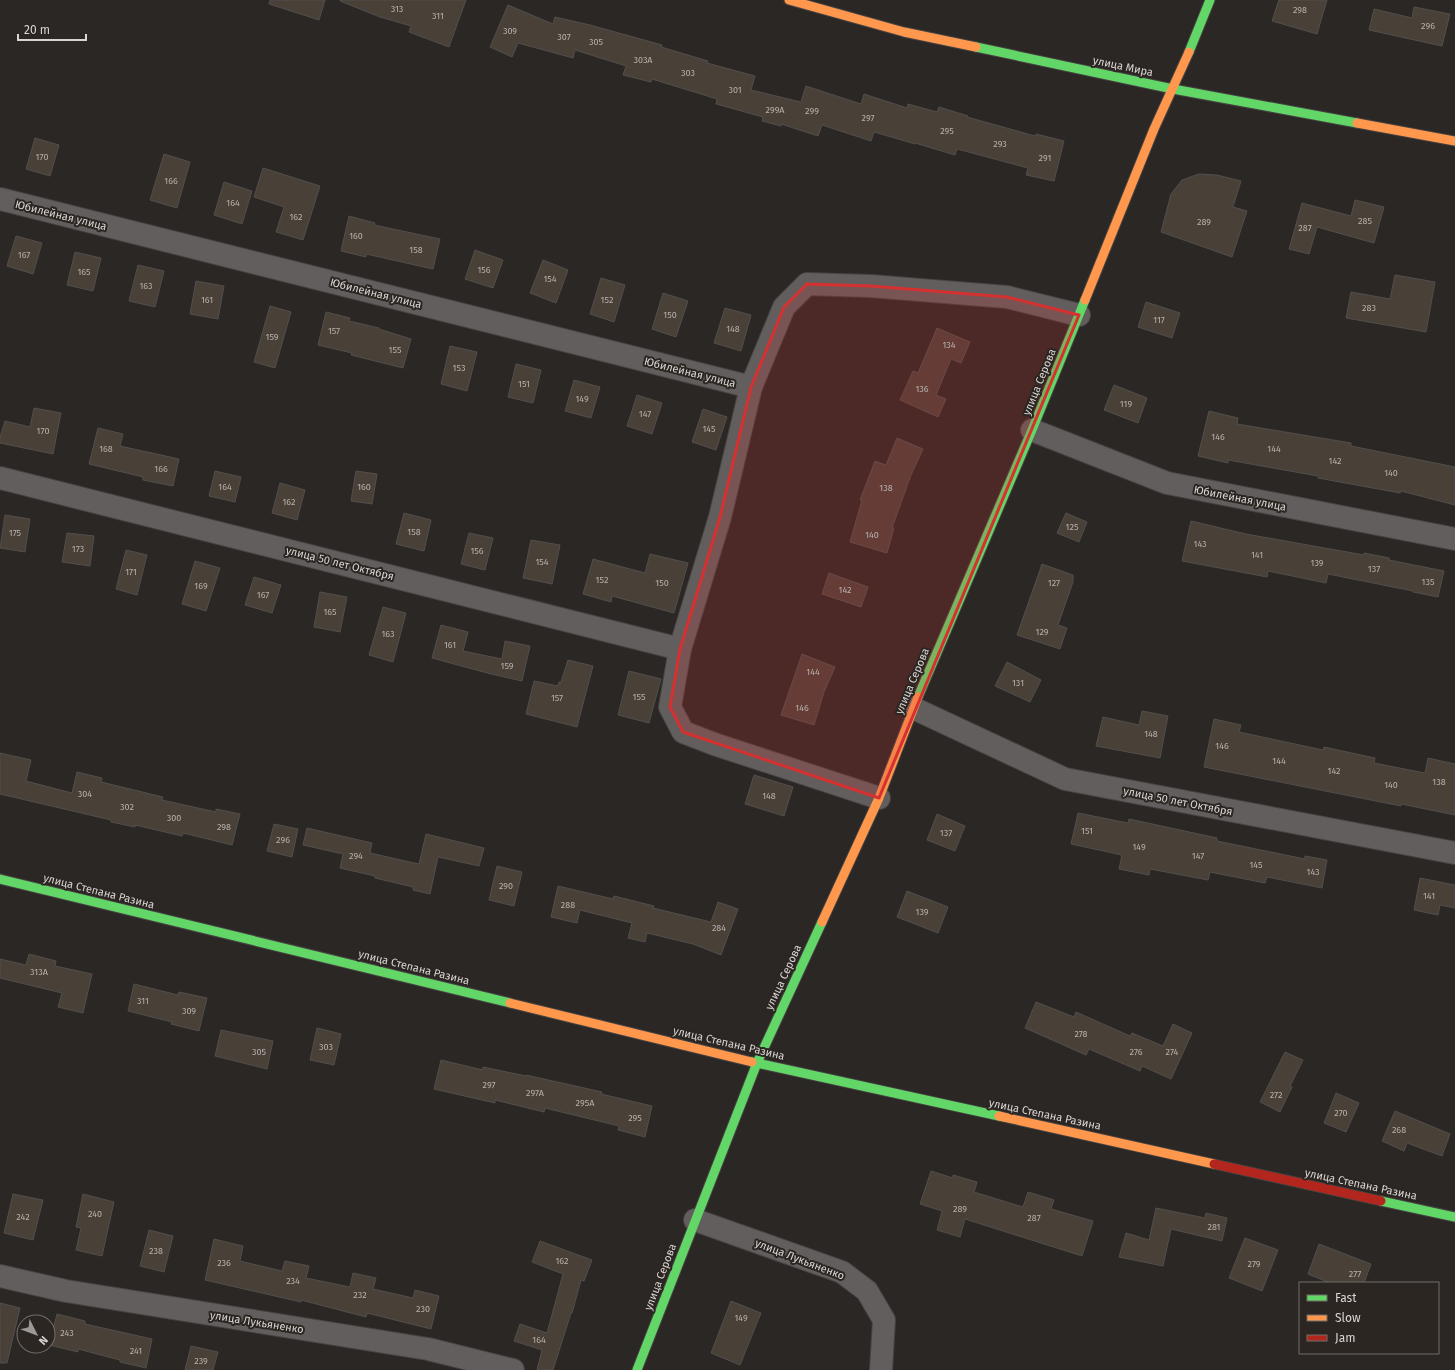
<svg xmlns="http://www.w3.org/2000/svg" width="1455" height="1370" font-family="'Fira Sans',sans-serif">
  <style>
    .building { fill: #494038; stroke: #514f4d }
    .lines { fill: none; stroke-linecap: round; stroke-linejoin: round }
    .street-casing { stroke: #464342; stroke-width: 24 }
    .fast-casing { stroke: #464342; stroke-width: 11 }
    .slow-casing { stroke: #464342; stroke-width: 11 }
    .jam-casing { stroke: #464342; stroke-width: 11 }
    .street { stroke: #615e5d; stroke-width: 22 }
    .fast { stroke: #63d668; stroke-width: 9 }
    .slow { stroke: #ff974d; stroke-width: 9 }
    .jam { stroke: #b3261e; stroke-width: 9 }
    .marked { fill: #d63131; fill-opacity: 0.2; stroke: #d63131; stroke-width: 3; stroke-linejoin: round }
    .labels { text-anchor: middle; stroke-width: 4; stroke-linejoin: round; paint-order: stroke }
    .number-label { font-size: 9px; fill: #b5b0ac }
    .street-label { font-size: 11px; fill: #d9d5d3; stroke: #2c2623 }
  </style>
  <rect width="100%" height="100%" fill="#2a2725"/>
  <!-- building -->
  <g class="building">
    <path d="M270,0H325L319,20L269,4Z"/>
    <path d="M340,0H466L449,47L409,32L411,26L380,17L340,1Z"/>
    <path d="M1279,0H1327L1317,34L1272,21Z"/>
    <path d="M508,5L553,24L555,17L590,25L662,45L661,47L708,61L707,63L755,76L751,90L801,102L806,86L861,104L864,94L907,108L908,104L937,112L939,107L968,116L967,117L1035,136L1036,134L1064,141L1054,181L1026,175L1028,168L957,149L955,155L915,143V144L874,132L871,141L822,125L818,136L781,124V126L762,121L763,117L716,104L717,99L652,79L651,82L623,75L626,66L575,50L573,58L518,43L512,57L490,47Z"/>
    <path d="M1414,7L1450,14L1442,46L1369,30L1374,9L1412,18Z"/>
    <path d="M35,138L59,145L50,176L26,169Z"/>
    <path d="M164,154L190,162L177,208L150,200Z"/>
    <path d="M263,168L320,186L303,240L276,232L284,207L254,197Z"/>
    <path d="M1199,174L1217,175L1241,181L1233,207L1247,211L1232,257L1161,232L1171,194L1182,180Z"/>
    <path d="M224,182L252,191L242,224L214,215Z"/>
    <path d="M1355,200L1384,207L1374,243L1317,227L1309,254L1289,249L1302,203L1351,216Z"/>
    <path d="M349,216L375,223L374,225L440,239L433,269L366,254V257L341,251Z"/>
    <path d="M16,236L42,243L33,274L7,266Z"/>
    <path d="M475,250L503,260L493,288L465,279Z"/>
    <path d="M75,252L101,258L93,291L67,285Z"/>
    <path d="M543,260L568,270L556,303L530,293Z"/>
    <path d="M138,265L164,271L155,307L129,301Z"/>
    <path d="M1395,275L1435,282L1426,332L1346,318L1351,292L1390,299Z"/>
    <path d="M601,278L625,285L614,322L590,314Z"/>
    <path d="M196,281L224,286L218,319L190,314Z"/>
    <path d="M663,293L688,301L676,337L652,329Z"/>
    <path d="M1146,302L1180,313L1172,338L1138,327Z"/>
    <path d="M270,306L291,312L275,368L254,362Z"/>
    <path d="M725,308L751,315L741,351L714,343Z"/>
    <path d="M326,312L350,318L349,321L379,328V329L411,339L403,368L351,355L352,353L318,345Z"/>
    <path d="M937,328L970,342L961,363L951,359L936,395L946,399L938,417L900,400L913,371L918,373Z"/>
    <path d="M450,346L477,352L467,391L441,384Z"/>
    <path d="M516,364L541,370L533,403L508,397Z"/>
    <path d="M574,380L600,387L591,418L565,411Z"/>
    <path d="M1114,385L1147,398L1138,423L1104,410Z"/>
    <path d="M637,395L662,403L652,434L627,426Z"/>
    <path d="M34,408L61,413L53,454L0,443V437L5,421L30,427Z"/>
    <path d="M703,409L727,417L716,450L692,442Z"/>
    <path d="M1209,411L1238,418L1237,424L1351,443V446L1455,467V505L1401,491L1400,493L1318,478V476L1228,460V463L1198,456Z"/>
    <path d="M98,428L123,434L120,446L179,459L173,486L143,480V477L89,464Z"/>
    <path d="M897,438L923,449L911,475L892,528H894L887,553L850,542L862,500H860L875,461L886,465Z"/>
    <path d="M215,471L241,477L235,502L209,496Z"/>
    <path d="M356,471L377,474L372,504L351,501Z"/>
    <path d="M280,483L305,490L297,520L272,513Z"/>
    <path d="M404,513L431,520L424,551L396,544Z"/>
    <path d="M1066,513L1087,522L1079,542L1057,533Z"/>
    <path d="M5,515L30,519L25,552L0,548Z"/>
    <path d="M1191,521L1246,534L1364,555V553L1389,558V560L1444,571L1438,597L1413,592V591L1328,574L1326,583L1268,571L1267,577L1182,561Z"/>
    <path d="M67,533L94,536L90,566L62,562Z"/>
    <path d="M469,533L493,538L485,570L461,564Z"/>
    <path d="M531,540L560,545L552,584L523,578Z"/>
    <path d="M126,550L147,555L137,595L116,589Z"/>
    <path d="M650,554L688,563L674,613L612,596L611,602L583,594L593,559L645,573Z"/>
    <path d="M195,561L220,568L206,611L182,604Z"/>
    <path d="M1042,564L1073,575V582L1058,625L1067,628L1060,649L1017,635Z"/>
    <path d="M829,573L868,587L861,607L822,594Z"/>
    <path d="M254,577L281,585L272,613L245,605Z"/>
    <path d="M320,592L347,597L340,632L314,627Z"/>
    <path d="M383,607L406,613L393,662L369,655Z"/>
    <path d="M441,625L468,632L463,651L502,659L505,641L530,646L522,681L491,674L432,658Z"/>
    <path d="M802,654L835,667L824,692L814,725L781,715Z"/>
    <path d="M568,660L593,666L577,727L526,714L534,681L558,686L559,682H561Z"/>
    <path d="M1007,662L1041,680L1030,702L995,686Z"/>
    <path d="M629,671L661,679L649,723L618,715Z"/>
    <path d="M1142,711L1168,716L1160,758L1096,746L1103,717L1139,725Z"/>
    <path d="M1214,719L1241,725L1239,732L1323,750L1324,747L1375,758L1374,763L1425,773L1428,758L1455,764V815L1401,804V806L1204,767Z"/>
    <path d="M0,753L31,760L26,781L72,793L77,772L102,778L101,782L163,797L162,800L216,812V809L240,814L232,845L183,833L182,836L135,825V827L111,822V820L0,794Z"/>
    <path d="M754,775L793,787L784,816L745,804Z"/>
    <path d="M1078,813L1128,823L1129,819L1217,838V841L1305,859V856L1327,860L1322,888L1267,877L1265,883L1210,872L1208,880L1150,869L1149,875L1119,869L1122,855L1071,844Z"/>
    <path d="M937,814L965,826L955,851L927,840Z"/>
    <path d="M274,824L298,829L292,857L267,851Z"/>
    <path d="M307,828L372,843L370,853L419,864L426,834L484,848L479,866L438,857L430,894L413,890V887L375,878V876L340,868L343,854L303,845Z"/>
    <path d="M497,866L522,872L514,906L489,900Z"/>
    <path d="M1420,878L1455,885V908L1440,905L1438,915L1414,910Z"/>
    <path d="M558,886L613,899L614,896L654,906L653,908L711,922L718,902L738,909L721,955L693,944L647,933L645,942L628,938L632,923L580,910L577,923L551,917Z"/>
    <path d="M907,891L948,907L938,933L897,917Z"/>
    <path d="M29,954L56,961L55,966L92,974L83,1013L58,1007L62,993L0,978V959L26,965Z"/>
    <path d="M134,984L178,995L179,992L207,998L199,1031L171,1024L172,1022L128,1011Z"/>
    <path d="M1036,1002L1074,1017L1076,1012L1130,1036L1132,1033L1163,1046L1173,1024L1192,1033L1171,1079L1142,1066L1140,1071L1089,1049L1086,1055L1025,1028Z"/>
    <path d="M317,1028L341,1034L334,1065L310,1060Z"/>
    <path d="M221,1030L273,1041L267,1069L215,1056Z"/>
    <path d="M1285,1052L1303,1060L1290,1086L1292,1087L1280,1112L1260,1102Z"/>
    <path d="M441,1060L483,1070V1067L526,1076V1075L602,1092L601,1094L652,1106L645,1137L618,1130L619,1126L545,1108L544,1112L495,1100V1103L434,1089Z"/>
    <path d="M1336,1093L1359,1103L1346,1132L1324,1123Z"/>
    <path d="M1395,1111L1450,1134L1442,1156L1407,1143L1404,1151L1382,1141Z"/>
    <path d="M931,1171L953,1178V1175L977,1182L974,1192L1023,1207L1028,1192L1054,1200L1051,1209L1093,1221L1082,1256L965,1219L960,1237L937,1230L942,1211L920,1204Z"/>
    <path d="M13,1194L43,1200L33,1240L4,1233Z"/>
    <path d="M83,1194L114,1202L102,1256L76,1250L81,1228L76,1227Z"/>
    <path d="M1156,1208L1205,1218L1206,1213L1227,1218L1222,1241L1171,1229L1163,1266L1119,1257L1126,1233L1149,1240Z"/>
    <path d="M149,1230L173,1236L164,1272L140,1266Z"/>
    <path d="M1245,1238L1278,1250L1262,1291L1229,1278Z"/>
    <path d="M214,1239L243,1246L240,1261L282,1271L285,1261L309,1266L306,1278L350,1287L353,1273L376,1278L373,1289L413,1298L415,1290L439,1296L431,1329L367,1313L366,1317L301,1300V1302L205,1280Z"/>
    <path d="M540,1241L592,1260L584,1281L581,1280L572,1313H571L553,1370H537L542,1350L514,1341L520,1324L547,1333L563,1274L532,1262Z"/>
    <path d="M1319,1244L1371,1264L1364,1283H1330L1308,1274Z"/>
    <path d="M731,1301L761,1313L740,1365L711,1353Z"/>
    <path d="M0,1303L20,1308L7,1363H0Z"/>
    <path d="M57,1314L85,1321V1324L152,1339L146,1368L120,1362V1360L78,1349V1352L49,1345Z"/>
    <path d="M191,1346L218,1352L213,1370H185Z"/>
  </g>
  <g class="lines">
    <!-- street casing -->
    <g class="street-casing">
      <g id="street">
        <path d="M0,199L751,387"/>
        <path d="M1032,430L1167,483L1455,539"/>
        <path d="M0,478L680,649"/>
        <path d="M913,708L1065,779L1455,853"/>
        <path d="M879,798L714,744L683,732L670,707L680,649L720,517L751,387L784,307L807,284L871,286L1007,297L1079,315"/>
        <path d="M695,1220L842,1272L867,1291L884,1320L881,1370"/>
        <path d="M0,1276L66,1291L428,1349L513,1370"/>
      </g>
    </g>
    <!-- fast casing -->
    <g class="fast-casing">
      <g id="fast">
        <path d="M976,47L1173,89L1357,123"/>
        <path d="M1189,52L1210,0"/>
        <path d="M918,697L1032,430L1085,300"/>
        <path d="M0,879L510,1003"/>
        <path d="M752,1062L999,1116"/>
        <path d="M1381,1201L1455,1217"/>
        <path d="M637,1370L757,1063L822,922"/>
      </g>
    </g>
    <!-- slow casing -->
    <g class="slow-casing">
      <g id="slow">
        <path d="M789,0L904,32L976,47"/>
        <path d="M1357,123L1455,141"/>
        <path d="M1085,300L1154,129L1189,52"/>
        <path d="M822,922L879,798L918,697"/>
        <path d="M510,1003L752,1062"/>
        <path d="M999,1116L1214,1164"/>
      </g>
    </g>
    <!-- jam casing -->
    <g class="jam-casing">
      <path id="jam" d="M1214,1164L1381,1201"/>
    </g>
    <!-- street -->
    <use href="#street" class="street"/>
    <!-- fast -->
    <use href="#fast" class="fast"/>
    <!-- slow -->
    <use href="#slow" class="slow"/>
    <!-- jam -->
    <use href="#jam" class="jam"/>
  </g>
  <!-- marked area -->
  <path class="marked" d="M807,284L871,286L1007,297L1079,315L879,798L683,732L670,707L680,649L720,517L751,387L784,307Z"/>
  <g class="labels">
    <!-- number labels -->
    <g class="number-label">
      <text x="397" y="12">313</text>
      <text x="1300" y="13">298</text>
      <text x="438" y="19">311</text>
      <text x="1428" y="29">296</text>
      <text x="510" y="34">309</text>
      <text x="564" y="40">307</text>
      <text x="596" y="45">305</text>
      <text x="643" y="63">303А</text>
      <text x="688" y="76">303</text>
      <text x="735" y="93">301</text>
      <text x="775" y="113">299А</text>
      <text x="812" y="114">299</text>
      <text x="868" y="121">297</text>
      <text x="947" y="134">295</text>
      <text x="1000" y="147">293</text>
      <text x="42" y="160">170</text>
      <text x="1045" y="161">291</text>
      <text x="171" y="184">166</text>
      <text x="233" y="206">164</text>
      <text x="296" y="220">162</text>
      <text x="1365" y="224">285</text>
      <text x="1204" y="225">289</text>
      <text x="1305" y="231">287</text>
      <text x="356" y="239">160</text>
      <text x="416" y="253">158</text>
      <text x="24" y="258">167</text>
      <text x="484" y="273">156</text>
      <text x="84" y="275">165</text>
      <text x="550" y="282">154</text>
      <text x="146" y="289">163</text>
      <text x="207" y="303">161</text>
      <text x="607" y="303">152</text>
      <text x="1369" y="311">283</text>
      <text x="670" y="318">150</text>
      <text x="1159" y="323">117</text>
      <text x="733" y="332">148</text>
      <text x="334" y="334">157</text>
      <text x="272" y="340">159</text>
      <text x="949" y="348">134</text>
      <text x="395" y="353">155</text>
      <text x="459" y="371">153</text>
      <text x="524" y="387">151</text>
      <text x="922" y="392">136</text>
      <text x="582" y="402">149</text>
      <text x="1126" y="407">119</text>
      <text x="645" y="417">147</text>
      <text x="709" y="432">145</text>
      <text x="43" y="434">170</text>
      <text x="1218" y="440">146</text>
      <text x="106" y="452">168</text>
      <text x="1274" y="452">144</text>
      <text x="1335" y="464">142</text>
      <text x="161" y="472">166</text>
      <text x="1391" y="476">140</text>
      <text x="225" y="490">164</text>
      <text x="364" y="490">160</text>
      <text x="886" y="491">138</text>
      <text x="289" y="505">162</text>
      <text x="1072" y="530">125</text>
      <text x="414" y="535">158</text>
      <text x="15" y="536">175</text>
      <text x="872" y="538">140</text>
      <text x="1200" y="547">143</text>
      <text x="78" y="552">173</text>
      <text x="477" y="554">156</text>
      <text x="1257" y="558">141</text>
      <text x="542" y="565">154</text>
      <text x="1317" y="566">139</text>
      <text x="1374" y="572">137</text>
      <text x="131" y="575">171</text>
      <text x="602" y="583">152</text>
      <text x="1428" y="585">135</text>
      <text x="662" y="586">150</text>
      <text x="1054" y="586">127</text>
      <text x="201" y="589">169</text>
      <text x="845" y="593">142</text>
      <text x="263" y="598">167</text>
      <text x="330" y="615">165</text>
      <text x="1042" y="635">129</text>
      <text x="388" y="637">163</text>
      <text x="450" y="648">161</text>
      <text x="507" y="669">159</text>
      <text x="813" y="675">144</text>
      <text x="1018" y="686">131</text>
      <text x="639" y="700">155</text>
      <text x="557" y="701">157</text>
      <text x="802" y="711">146</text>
      <text x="1151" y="737">148</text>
      <text x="1222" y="749">146</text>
      <text x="1279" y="764">144</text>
      <text x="1334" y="774">142</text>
      <text x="1439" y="785">138</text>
      <text x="1391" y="788">140</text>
      <text x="85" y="797">304</text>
      <text x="769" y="799">148</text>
      <text x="127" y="810">302</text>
      <text x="174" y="821">300</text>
      <text x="224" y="830">298</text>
      <text x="1087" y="834">151</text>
      <text x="946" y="836">137</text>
      <text x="283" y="843">296</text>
      <text x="1139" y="850">149</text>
      <text x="356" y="859">294</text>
      <text x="1198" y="859">147</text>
      <text x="1256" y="868">145</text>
      <text x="1313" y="875">143</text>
      <text x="506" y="889">290</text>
      <text x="1429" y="899">141</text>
      <text x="568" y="908">288</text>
      <text x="922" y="915">139</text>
      <text x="719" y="931">284</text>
      <text x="39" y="975">313А</text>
      <text x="143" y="1004">311</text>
      <text x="189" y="1014">309</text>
      <text x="1081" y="1037">278</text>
      <text x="326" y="1050">303</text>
      <text x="259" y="1055">305</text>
      <text x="1136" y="1055">276</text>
      <text x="1172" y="1055">274</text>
      <text x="489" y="1088">297</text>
      <text x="535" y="1096">297А</text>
      <text x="1276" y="1098">272</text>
      <text x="585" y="1106">295А</text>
      <text x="1341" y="1116">270</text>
      <text x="635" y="1121">295</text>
      <text x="1399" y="1133">268</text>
      <text x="960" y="1212">289</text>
      <text x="95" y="1217">240</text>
      <text x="23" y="1220">242</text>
      <text x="1034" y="1221">287</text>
      <text x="1214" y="1230">281</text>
      <text x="156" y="1254">238</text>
      <text x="562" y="1264">162</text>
      <text x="224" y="1266">236</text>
      <text x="1254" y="1267">279</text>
      <text x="1355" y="1277">277</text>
      <text x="293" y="1284">234</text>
      <text x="360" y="1298">232</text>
      <text x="423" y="1312">230</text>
      <text x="741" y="1321">149</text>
      <text x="67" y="1336">243</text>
      <text x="539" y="1343">164</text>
      <text x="136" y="1354">241</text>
      <text x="201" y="1364">239</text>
    </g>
    <!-- street labels -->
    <g class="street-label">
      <text transform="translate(1123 66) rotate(12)" y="4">улица Мира</text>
      <text transform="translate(61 215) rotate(14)" y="4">Юбилейная улица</text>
      <text transform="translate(376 293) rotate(14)" y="4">Юбилейная улица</text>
      <text transform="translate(690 372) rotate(14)" y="4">Юбилейная улица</text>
      <text transform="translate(1039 382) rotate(-68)" y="4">улица Серова</text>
      <text transform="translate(1240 498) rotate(11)" y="4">Юбилейная улица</text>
      <text transform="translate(340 563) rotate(14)" y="4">улица 50 лет Октября</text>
      <text transform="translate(912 681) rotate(-67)" y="4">улица Серова</text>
      <text transform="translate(1178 801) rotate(11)" y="4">улица 50 лет Октября</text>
      <text transform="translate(99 891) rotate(14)" y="4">улица Степана Разина</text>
      <text transform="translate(414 967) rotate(14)" y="4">улица Степана Разина</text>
      <text transform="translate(783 977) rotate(-65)" y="4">улица Серова</text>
      <text transform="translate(729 1043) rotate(13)" y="4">улица Степана Разина</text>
      <text transform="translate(1045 1114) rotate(12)" y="4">улица Степана Разина</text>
      <text transform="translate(1361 1184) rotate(12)" y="4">улица Степана Разина</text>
      <text transform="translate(800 1259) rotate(21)" y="4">улица Лукьяненко</text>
      <text transform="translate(660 1277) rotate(-69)" y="4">улица Серова</text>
      <text transform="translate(257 1322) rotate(9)" y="4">улица Лукьяненко</text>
    </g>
  </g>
  <!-- legend -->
  <rect x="1299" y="1282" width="140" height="72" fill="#2c2623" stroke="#716c69"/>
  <rect x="1307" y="1295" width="20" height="6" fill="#63d668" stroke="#716c69"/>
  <text x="1335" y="1302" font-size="12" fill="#d9d5d3">Fast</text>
  <rect x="1307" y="1315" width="20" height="6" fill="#ff974d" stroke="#716c69"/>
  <text x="1335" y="1322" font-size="12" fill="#d9d5d3">Slow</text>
  <rect x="1307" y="1335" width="20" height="6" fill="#b3261e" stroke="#716c69"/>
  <text x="1335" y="1342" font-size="12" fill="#d9d5d3">Jam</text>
  <!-- north arrow -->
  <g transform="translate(36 1334) rotate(132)"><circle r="19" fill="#2c2623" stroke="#716c69"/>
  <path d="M0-3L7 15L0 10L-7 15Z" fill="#9c9896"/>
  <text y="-6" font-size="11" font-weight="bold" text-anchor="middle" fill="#d9d5d3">N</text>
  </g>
  <!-- scale -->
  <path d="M18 34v6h68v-6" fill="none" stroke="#d9d5d3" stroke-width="2"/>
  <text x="24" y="34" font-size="12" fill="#d9d5d3" stroke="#2c2623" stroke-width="3" paint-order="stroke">20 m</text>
</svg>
